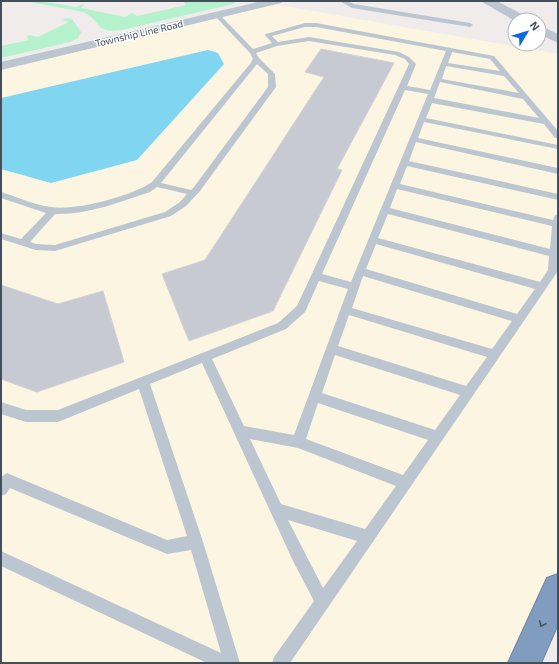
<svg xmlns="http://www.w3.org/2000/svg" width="559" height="664" font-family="'Exo 2',sans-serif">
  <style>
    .commercial { fill: #fcf5e2 }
    .green { fill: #b6f1ce }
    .water { fill: #80d6f0 }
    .building { fill: #c7cad2; stroke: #cfd2d8 }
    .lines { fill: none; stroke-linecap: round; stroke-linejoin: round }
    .motorway-casing { stroke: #6b88aa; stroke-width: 2 }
    .service { fill: #bbc6d0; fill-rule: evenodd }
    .tertiary { fill: #bbc6d0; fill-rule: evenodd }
    .motorway { fill: #809dbf; fill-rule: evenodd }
    .oneway { stroke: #495764 }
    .labels { text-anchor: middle; stroke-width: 3; stroke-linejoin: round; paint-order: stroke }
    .far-street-label { font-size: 10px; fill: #434f5a; stroke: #fff }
  </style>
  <rect width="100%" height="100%" fill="#efeceb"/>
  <!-- commercial -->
  <path class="commercial" d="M268,3L558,54V589L524,663H1V66Z"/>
  <!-- green -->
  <g class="green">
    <path d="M25,1H41L76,7L84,4L81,8L125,17L132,13L137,16L186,5L183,1H236V2L233,4L122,30C93,34 103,21 83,12Z"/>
    <path d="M65,18L72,19L81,32L78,38L70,42L1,58V46L29,40L27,37L28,35L38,37L69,22L63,20Z"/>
  </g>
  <!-- water -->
  <path class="water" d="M208,50L218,53L224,64L137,160L51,183L1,169V98Z"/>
  <!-- building -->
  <g class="building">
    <path d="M321,49L394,63L337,169L342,170L273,311L189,341L162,274L205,260L324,77L305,72Z"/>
    <path d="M1,285L58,304L103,291L124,362L37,392L1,379Z"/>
  </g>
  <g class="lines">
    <!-- motorway casing -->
    <g class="motorway-casing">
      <path id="motorway" d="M558,574V624L541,663H508L547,578Z"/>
    </g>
    <!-- service -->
    <g class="service">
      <path d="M340,1H347L354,4L470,23L473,25L470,27L352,8Z"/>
      <path d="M215,14H219L253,49L272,43L265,35L266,34L305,23H316L494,56L558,131V138H555L544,124L432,103L426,118L558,145V149L424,122L418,138L558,168V174L416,142L409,161L558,194V200L407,166L400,184L553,220L555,215L558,214V271L290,663H272L274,657L314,601L294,563L202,363L150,384L203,542L240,663H207L1,566V551L221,653L191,550L167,554L10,488L6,494L1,496V477L7,473L167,540L187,536L139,389L58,422H26L1,414V402L26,410H58L278,323L297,306L409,64L405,59L395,55L309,41L277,46L256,53L259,58L275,74L276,87L200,191L186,206L171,216L55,251L36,250L1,239V233L21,239L46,213L1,198V192C18,197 34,205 51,207C76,211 132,196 152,182L250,64L253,59L250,53L215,16ZM305,27H316L446,51L430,90L407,86L416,64L409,57L399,52L309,37L278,42L272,36ZM452,52L490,59L500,71L448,63ZM257,64L268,74V87L194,187L191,190L161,183ZM446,66L504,76L519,93L442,79ZM440,82L523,99L539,118L434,98ZM405,90L428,94L351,282L322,274ZM157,187L187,194L180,202L165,212L55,245L36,244L30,242L55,214C88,215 119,202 150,192ZM397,189L552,226L550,249L390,208ZM388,214L549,256L548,270L540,282L378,238ZM376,244L535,289L517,314L366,269ZM363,276L512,321L492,349L352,308ZM319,281L348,289L294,435L244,426L212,359L286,329L305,312ZM349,315L487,357L466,386L338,346ZM335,355L460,395L435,430L322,393ZM318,403L428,440L403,475L306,439ZM250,439L298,448L396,486L365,529L281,504ZM288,520L357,541L323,588Z"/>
    </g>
    <!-- tertiary -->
    <g class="tertiary">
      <path d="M262,1H283L281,3L277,4L1,70V62Z"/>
      <path d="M482,1H497L527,17L529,20L515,21L484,3Z"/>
      <path d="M539,25L558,34V43L539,34Z"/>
    </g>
    <!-- motorway -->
    <use href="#motorway" class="motorway"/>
  </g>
  <!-- one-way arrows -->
  <defs><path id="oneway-chevron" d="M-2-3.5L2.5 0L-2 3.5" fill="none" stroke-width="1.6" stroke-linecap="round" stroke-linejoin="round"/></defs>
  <use class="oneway" href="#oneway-chevron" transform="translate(542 624) rotate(115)"/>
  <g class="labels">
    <!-- far-street labels -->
    <g class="far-street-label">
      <text transform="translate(139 33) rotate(-13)" y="4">Township Line Road</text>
    </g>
  </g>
  <!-- border -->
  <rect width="559" height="664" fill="none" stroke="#434f5a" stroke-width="4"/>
  <!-- north arrow -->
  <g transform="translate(527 32) rotate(52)"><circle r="19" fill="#ffffff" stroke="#b4b9bd"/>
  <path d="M0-3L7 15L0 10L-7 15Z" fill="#0f68e6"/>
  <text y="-6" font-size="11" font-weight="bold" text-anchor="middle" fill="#434f5a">N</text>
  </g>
</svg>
